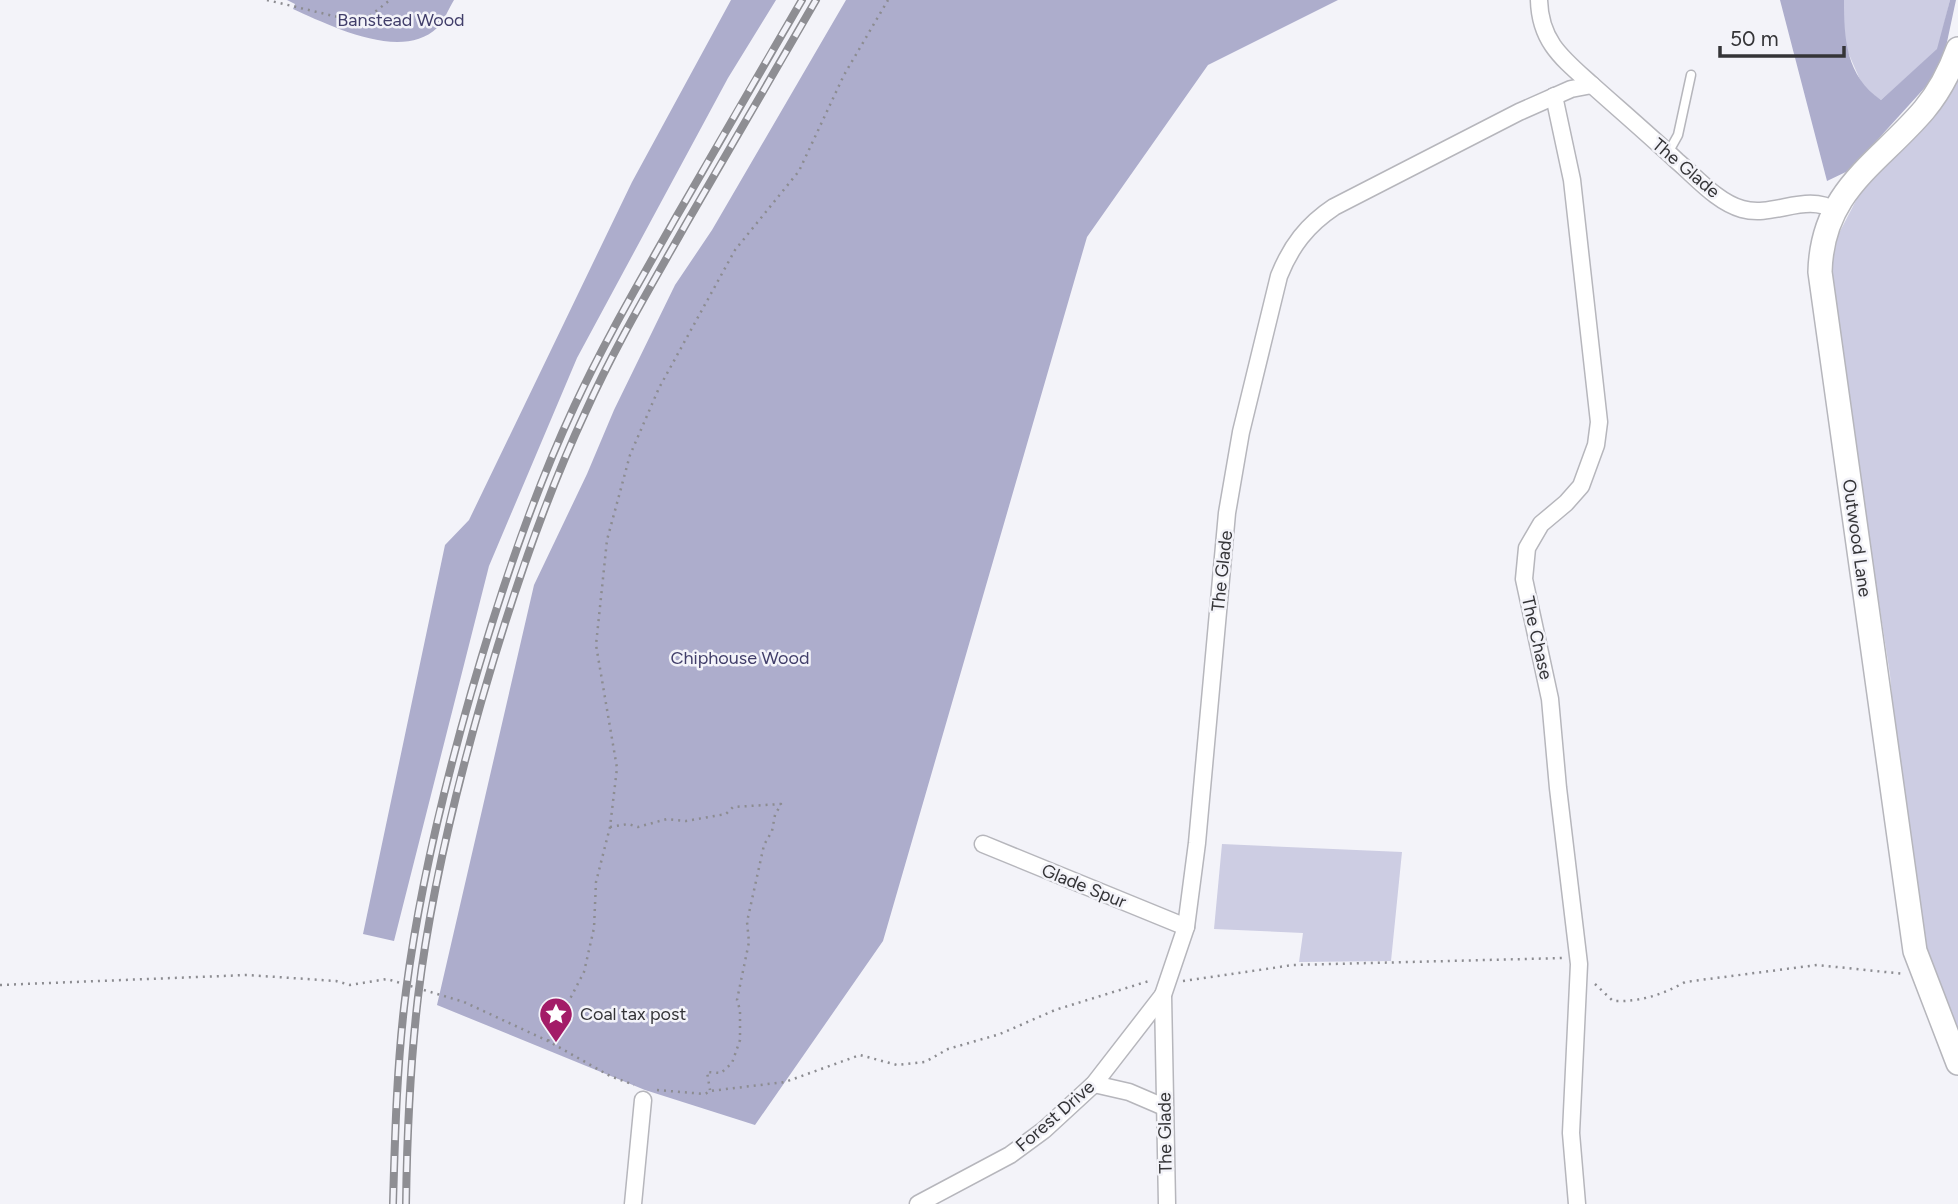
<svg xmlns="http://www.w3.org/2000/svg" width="1958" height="1204" font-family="Figtree,sans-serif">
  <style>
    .green { fill: #cdcde3 }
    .forest { fill: #adadcc }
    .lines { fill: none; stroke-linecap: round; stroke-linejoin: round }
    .lane-casing { stroke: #b6b6bc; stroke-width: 11 }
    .street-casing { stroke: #b6b6bc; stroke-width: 19 }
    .secondary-casing { stroke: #b6b6bc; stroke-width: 26 }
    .path { stroke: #8c8c91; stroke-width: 2.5; stroke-dasharray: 2 5; stroke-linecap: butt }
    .lane { stroke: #fff; stroke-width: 8 }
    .street { stroke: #fff; stroke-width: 16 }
    .secondary { stroke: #fff; stroke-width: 23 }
    .rail-casing { stroke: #8e8e93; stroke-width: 8 }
    .rail { stroke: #f3f3f9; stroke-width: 5; stroke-dasharray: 16; stroke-linecap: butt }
    .labels { text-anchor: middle; stroke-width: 5; stroke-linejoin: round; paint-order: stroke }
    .park-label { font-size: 18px; fill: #413e6a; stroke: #f3f3f9 }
    .street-label { font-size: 18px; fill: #343437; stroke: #f3f3f9 }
    .poi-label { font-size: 18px; fill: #343437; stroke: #f3f3f9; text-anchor: start }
  </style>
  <rect width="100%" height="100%" fill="#f3f3f9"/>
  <!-- green -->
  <g class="green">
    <path d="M1844,0H1950L1938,49L1881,100L1864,89L1844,43Z"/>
    <path d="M1958,67V1063L1915,951L1890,675L1829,274L1837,237L1862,189Z"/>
    <path d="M1222,844L1402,852L1391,961L1299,962L1303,933L1214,929Z"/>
  </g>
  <!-- forest -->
  <g class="forest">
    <path d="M287,0H454C449,8 444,21 437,28C401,62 329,25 293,9L295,4Z"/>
    <path d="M731,0H776L728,78L577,358L489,566L394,941L363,934L445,545L469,520L632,182Z"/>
    <path d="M846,0H1338L1208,65L1087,237L883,941L755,1125L645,1090L437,1005L534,585L587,474L614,410L675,285L712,230Z"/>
    <path d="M1780,0H1844C1844,39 1846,76 1881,100L1937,49L1950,0H1956L1944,56L1929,83L1850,170L1827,181Z"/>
  </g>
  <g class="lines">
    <!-- lane casing -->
    <g class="lane-casing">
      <path id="lane" d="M1668,153L1678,135L1691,75"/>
    </g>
    <!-- street casing -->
    <g class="street-casing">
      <g id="street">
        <path d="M1592,85C1620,110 1649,135 1677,161C1696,177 1717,202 1742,209C1774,218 1806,192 1836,211"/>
        <path d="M1554,96L1572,180L1599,422L1596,445L1581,486L1566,503L1541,524L1527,548L1524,579L1550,699L1558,788L1579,964L1571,1133L1577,1204"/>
        <path d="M983,844L1186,927"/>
        <path d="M1094,1084L1129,1092L1164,1107"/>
        <path d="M633,1204L643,1100"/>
        <path d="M918,1204L1010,1155L1044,1130L1094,1084L1163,995"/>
        <path d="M1167,1204L1163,995L1186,927L1197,843L1227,513L1241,432L1279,276C1291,246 1307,225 1334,207L1519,112L1571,89L1592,85C1563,59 1540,42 1539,0"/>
      </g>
    </g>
    <!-- secondary casing -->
    <g class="secondary-casing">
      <path id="secondary" d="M1958,49C1950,71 1940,91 1924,110C1878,164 1822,190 1820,272L1915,951L1958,1063"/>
    </g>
    <!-- path -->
    <g class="path">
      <path d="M267,0L342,18L371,15L390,0"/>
      <path d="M610,827L628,824L638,827L667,819L686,821L726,814L733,807L781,804L775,815L772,831L764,845L747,922L749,942L737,1000L740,1010V1040L732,1063L721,1073L707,1072L710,1090"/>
      <path d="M1183,981L1293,965L1564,958"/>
      <path d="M1595,984L1613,1001C1640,1002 1662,995 1685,982L1817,965L1905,974"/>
      <path d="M0,985L247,975L336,981L350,985L387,979L464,1002L548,1041L610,1076L634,1085"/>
      <path d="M548,1041L584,972L594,928L596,882L610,827L617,768L596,645L607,540L630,455L659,388L735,250L799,171L844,75L888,0"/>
      <path d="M657,1090L705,1094L710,1091L785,1082L860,1055L897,1065L925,1062L948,1049L1000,1034L1055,1010L1149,981"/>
    </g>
    <!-- lane -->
    <use href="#lane" class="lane"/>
    <!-- street -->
    <use href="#street" class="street"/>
    <!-- secondary -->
    <use href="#secondary" class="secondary"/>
    <!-- rail casing -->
    <g class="rail-casing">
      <g id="rail">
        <path d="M393,1204C395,1133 397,1061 406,991C419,890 443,791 471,693C499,596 531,499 574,407C604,342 640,281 675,219C717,146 759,73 802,0"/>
        <path d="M406,1204C407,1135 410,1066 418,997C430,896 454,797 482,699C510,602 542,505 585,413C614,348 651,286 686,224C729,149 773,75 816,0"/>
      </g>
    </g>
    <!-- rail -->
    <use href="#rail" class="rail"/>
  </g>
  <!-- icons -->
  <defs>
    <g id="sight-pin" transform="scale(1.75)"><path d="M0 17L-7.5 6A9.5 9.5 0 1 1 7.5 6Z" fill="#a31c68" stroke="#f3f3f9"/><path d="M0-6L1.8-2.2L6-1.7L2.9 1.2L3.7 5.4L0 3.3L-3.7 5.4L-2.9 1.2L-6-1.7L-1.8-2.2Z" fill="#fff"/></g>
  </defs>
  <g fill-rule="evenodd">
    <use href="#sight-pin" x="556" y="1014"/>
  </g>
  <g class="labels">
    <!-- park labels -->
    <g class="park-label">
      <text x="401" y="26">Banstead Wood</text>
      <text x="740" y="664">Chiphouse Wood</text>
    </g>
    <!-- street labels -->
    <g class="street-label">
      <text transform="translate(1686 168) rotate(40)" y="6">The Glade</text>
      <text transform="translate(1857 538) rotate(82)" y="6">Outwood Lane</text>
      <text transform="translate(1222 571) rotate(-84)" y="6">The Glade</text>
      <text transform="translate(1537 638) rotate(77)" y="6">The Chase</text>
      <text transform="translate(1084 886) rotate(22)" y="6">Glade Spur</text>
      <text transform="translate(1055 1116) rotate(-41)" y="6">Forest Drive</text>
      <text transform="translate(1165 1133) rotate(-91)" y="6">The Glade</text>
    </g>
    <!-- poi labels -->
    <g class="poi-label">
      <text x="580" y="1020">Coal tax post</text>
    </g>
  </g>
  <!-- scale -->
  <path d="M1720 46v10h124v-10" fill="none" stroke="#343437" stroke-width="3.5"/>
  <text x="1730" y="46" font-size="21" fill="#343437" stroke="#f3f3f9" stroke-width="5" paint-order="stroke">50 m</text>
</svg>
